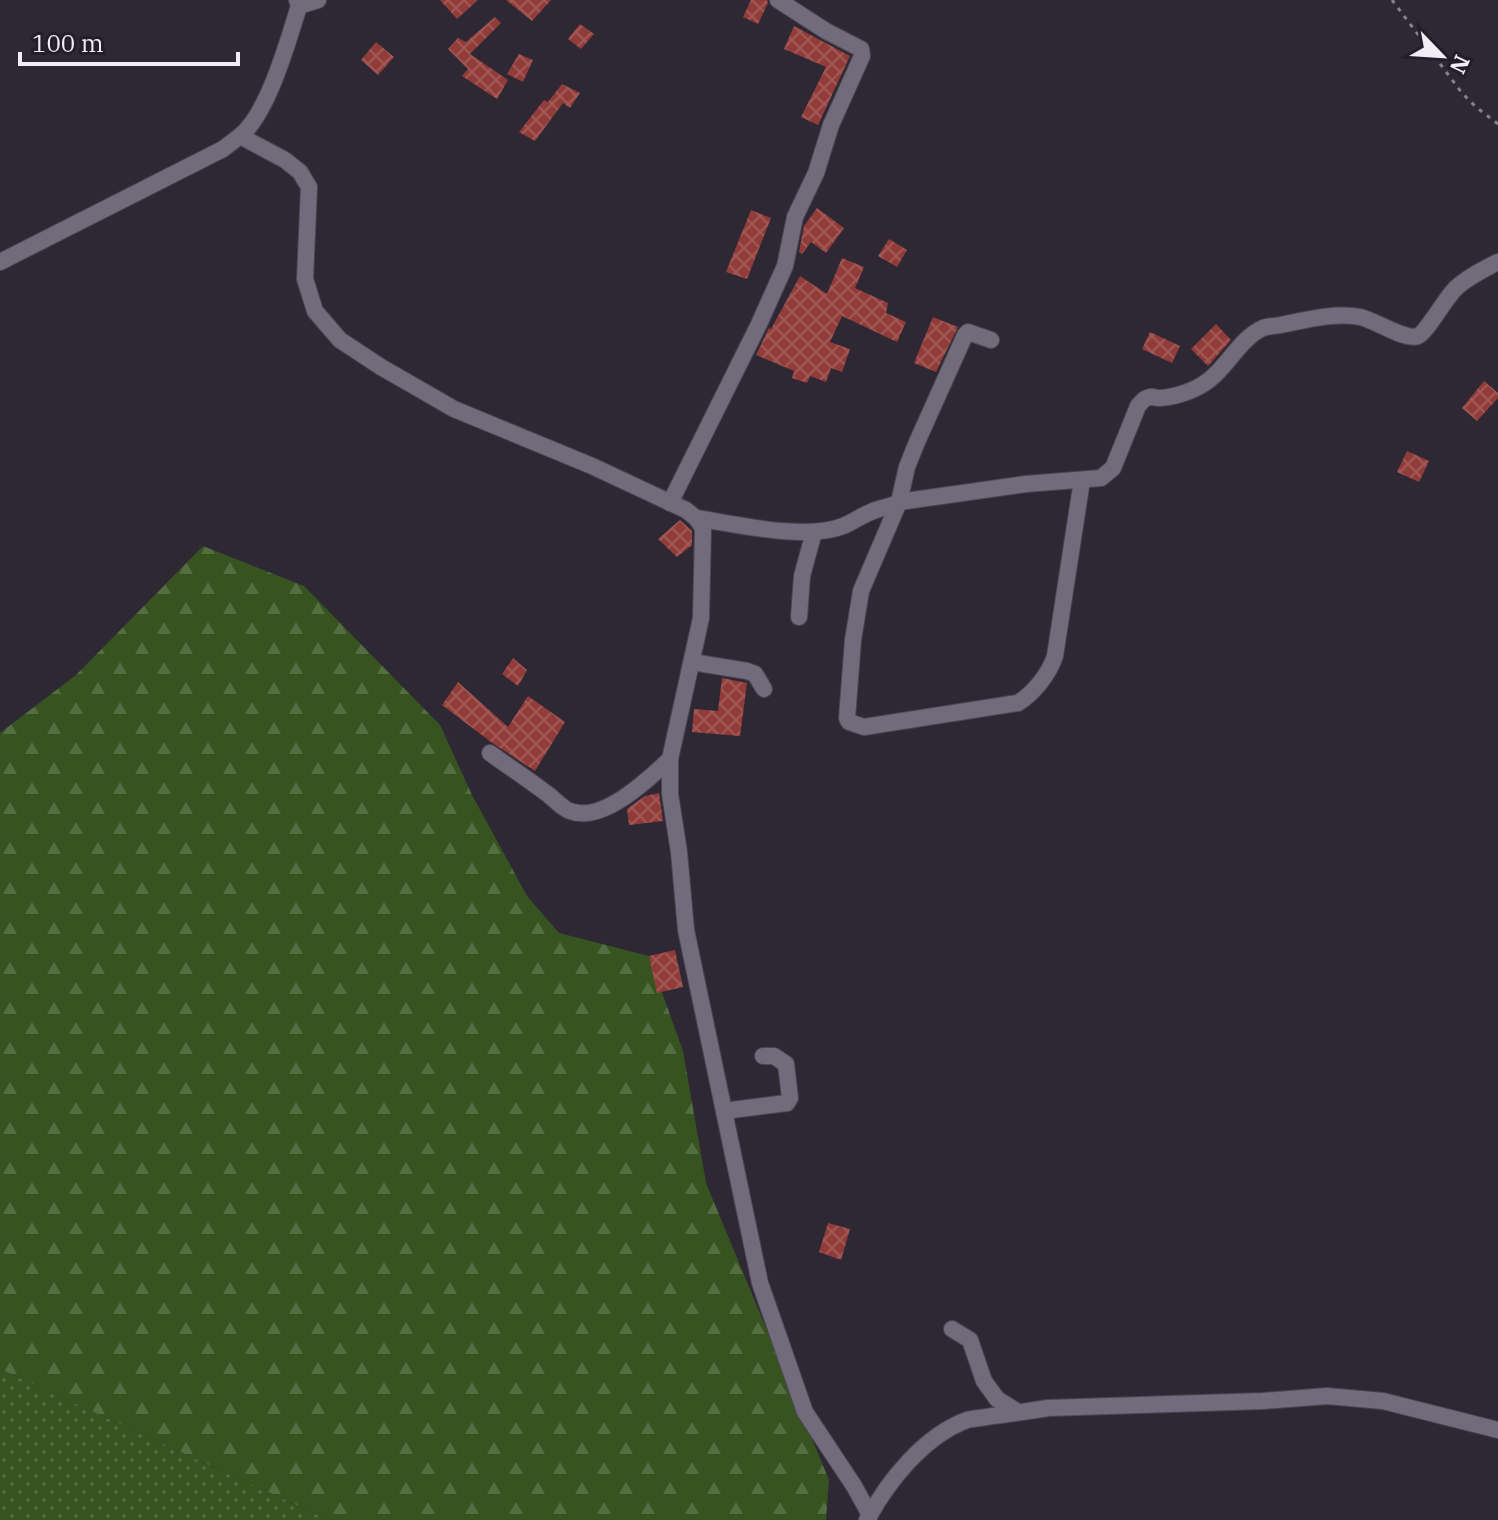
<svg xmlns="http://www.w3.org/2000/svg" width="1498" height="1520" font-family="'IBM Plex Serif',serif">
  <style>
    .grass { fill: url(#grass-dots) }
    .forest { fill: url(#forest-firs) }
    .building { fill: url(#building-cross-hatch) }
    .lines { fill: none; stroke-linecap: round; stroke-linejoin: round }
    .minor-casing { stroke: #4b4651; stroke-width: 18 }
    .path { stroke: #87828d; stroke-width: 3; stroke-dasharray: 4 6; stroke-linecap: butt }
    .minor { stroke: #726b7b; stroke-width: 16 }
  </style>
  <defs>
    <pattern id="grass-dots" width="8" height="8" patternUnits="userSpaceOnUse" patternTransform="scale(2)"><rect width="8" height="8" fill="#375420"/><path d="M2 2h.1M6 6h.1" fill="none" stroke="#546d41" stroke-width="1.8" stroke-linecap="round"/></pattern>
    <pattern id="forest-firs" width="22" height="20" patternUnits="userSpaceOnUse" patternTransform="scale(2)"><rect width="22" height="20" fill="#375420"/><path d="M5 1l3.5 6h-7zM16 11l3.5 6h-7z" fill="#546d41"/></pattern>
    <pattern id="building-cross-hatch" width="8" height="8" patternUnits="userSpaceOnUse" patternTransform="scale(2)"><rect width="8" height="8" fill="#923c39"/><path d="M0 0l8 8M0 8l8-8" fill="none" stroke="#a25856"/></pattern>
  </defs>
  <rect width="100%" height="100%" fill="#2e2835"/>
  <!-- grass -->
  <path class="grass" d="M0,1369L329,1520H0Z"/>
  <!-- forest -->
  <path class="forest" d="M203,546L304,586L440,725L472,795L527,896L559,933L649,956L683,1051L706,1183L829,1480L826,1520H329L0,1369V733L76,675Z"/>
  <!-- building -->
  <g class="building">
    <path d="M440,0H478L457,19Z"/>
    <path d="M506,0H551L532,21Z"/>
    <path d="M751,0H767L768,3L758,24L743,17Z"/>
    <path d="M495,17L501,23L470,54L508,80L497,99L462,76L468,69L448,49L458,38L466,42Z"/>
    <path d="M580,24L594,34L581,49L568,39Z"/>
    <path d="M794,26L850,56L818,125L801,117L826,67L784,49Z"/>
    <path d="M376,42L394,57L378,75L361,60Z"/>
    <path d="M519,54L533,60L523,82L507,74Z"/>
    <path d="M562,84L580,93L570,108L563,103L535,141L519,132L544,100L548,102Z"/>
    <path d="M817,208L844,228L826,253L811,242L802,254L799,252L804,226Z"/>
    <path d="M751,210L771,218L747,279L726,272Z"/>
    <path d="M889,239L907,250L897,267L878,256Z"/>
    <path d="M842,258L864,267L855,288L888,303L886,313L906,322L897,342L842,316L830,342L850,349L842,372L831,368L826,382L810,376L807,383L792,378L794,371L756,355L769,328L771,329L800,276L827,294Z"/>
    <path d="M933,317L958,327L936,372L914,363Z"/>
    <path d="M1216,324L1231,340L1208,366L1191,349Z"/>
    <path d="M1150,332L1180,346L1172,363L1142,349Z"/>
    <path d="M1484,381L1498,393V398L1477,421L1462,408Z"/>
    <path d="M1407,451L1429,461L1419,482L1397,472Z"/>
    <path d="M680,520L692,531V545L677,557L658,539Z"/>
    <path d="M513,658L527,670L518,686L502,674Z"/>
    <path d="M722,678L747,683L740,736L692,732L694,709L718,711Z"/>
    <path d="M458,682L508,727L528,696L565,722L535,771L491,742L442,705Z"/>
    <path d="M659,793L663,821L629,825L627,809L645,796Z"/>
    <path d="M675,950L683,987L657,993L649,956Z"/>
    <path d="M828,1223L850,1229L841,1260L819,1252Z"/>
  </g>
  <g class="lines">
    <!-- minor casing -->
    <g class="minor-casing">
      <g id="minor">
        <path d="M299,6L318,0"/>
        <path d="M240,136C268,114 288,41 299,6L297,0"/>
        <path d="M0,262L223,149L240,136L285,160L300,172L309,187L305,279L315,311L340,340L381,367L454,409L592,466L686,510L696,518L703,528L701,618L670,759V794L679,852L686,930L760,1283L805,1412L854,1486L870,1515"/>
        <path d="M991,340L968,332L965,335L917,442L907,467L899,502L861,591L853,640L847,718L849,722L864,727L1018,703C1034,693 1049,674 1055,656L1082,480"/>
        <path d="M670,503L759,324L785,266L795,217L816,173L831,125L862,56L861,49L826,31L778,0"/>
        <path d="M696,518C736,524 806,541 843,526C853,522 861,516 871,512C880,507 890,508 899,502L1026,484L1101,478L1113,468L1138,406C1141,403 1143,399 1147,398C1154,395 1152,398 1159,398C1171,398 1190,392 1200,386C1225,373 1238,339 1263,328C1268,326 1276,326 1281,325C1305,320 1336,312 1360,317C1375,320 1405,341 1418,336C1427,332 1446,297 1456,288C1468,277 1484,269 1498,262"/>
        <path d="M799,617L802,576L814,532"/>
        <path d="M692,662L747,671L755,674L764,689"/>
        <path d="M490,753C509,767 528,779 546,793C554,798 561,808 570,811C602,824 649,779 670,759"/>
        <path d="M724,1111L787,1103L790,1098L786,1064L774,1056H763"/>
        <path d="M952,1329L970,1340L984,1381L997,1399L1018,1412"/>
        <path d="M867,1520C888,1481 924,1436 967,1420C974,1418 984,1418 992,1416C1010,1414 1029,1411 1048,1408L1263,1401L1327,1396L1383,1401L1498,1430"/>
      </g>
    </g>
    <!-- path -->
    <path class="path" d="M1392,0L1462,93L1476,107L1498,124"/>
    <!-- minor -->
    <use href="#minor" class="minor"/>
  </g>
  <!-- north arrow -->
  <g transform="translate(1442 56) rotate(115)" stroke="#241e2b" stroke-width="6" paint-order="stroke">
  <path d="M0-6L14 30L0 20L-14 30Z" fill="#f1edf6"/>
  <text y="-12" font-size="22" font-weight="bold" text-anchor="middle" fill="#f1edf6">N</text>
  </g>
  <!-- scale -->
  <path d="M20 52v12h218v-12" fill="none" stroke="#f1edf6" stroke-width="4"/>
  <text x="32" y="52" font-size="24" fill="#f1edf6" stroke="#241e2b" stroke-width="6" paint-order="stroke">100 m</text>
</svg>
